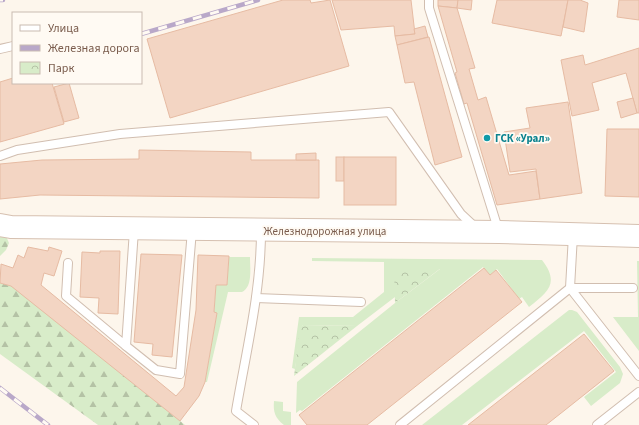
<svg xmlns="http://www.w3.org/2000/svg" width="639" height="425" font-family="'Source Sans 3',sans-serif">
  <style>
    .grass { fill: #d8ecc9 }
    .forest { fill: url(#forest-firs) }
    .park { fill: url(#park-crowns) }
    .building { fill: #f3d5c3; stroke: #e6bba3 }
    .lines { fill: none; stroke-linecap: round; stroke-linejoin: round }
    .lane-casing { stroke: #d1beb0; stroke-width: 10 }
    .secondary-casing { stroke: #d6c0b0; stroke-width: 24 }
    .lane { stroke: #fff; stroke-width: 8 }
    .secondary { stroke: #fff; stroke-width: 22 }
    .rail-casing { stroke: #b9a8c9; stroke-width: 4.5 }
    .rail { stroke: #fffaf3; stroke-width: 3; stroke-dasharray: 9; stroke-linecap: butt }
    .culture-dot { fill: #0f9aa8; stroke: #fffaf3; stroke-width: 1.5 }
    .labels { text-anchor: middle; stroke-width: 3.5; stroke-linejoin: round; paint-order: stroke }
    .culture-label { font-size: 11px; font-weight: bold; fill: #0d838f; stroke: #fffaf3; text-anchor: start }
    .street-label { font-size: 11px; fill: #7a5c4d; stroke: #fffaf3 }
  </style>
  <defs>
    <pattern id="forest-firs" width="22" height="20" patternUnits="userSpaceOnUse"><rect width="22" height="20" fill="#d8ecc9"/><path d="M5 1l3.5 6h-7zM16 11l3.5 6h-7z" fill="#b4c2a5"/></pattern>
    <pattern id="park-crowns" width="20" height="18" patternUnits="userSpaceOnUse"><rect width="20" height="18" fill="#d8ecc9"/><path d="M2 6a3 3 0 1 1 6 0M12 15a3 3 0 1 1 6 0" fill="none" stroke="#b4c2a5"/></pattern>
  </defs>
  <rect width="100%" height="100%" fill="#fdf6ec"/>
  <!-- grass -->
  <g class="grass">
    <path d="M229,257H250C250,268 253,287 242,292H228L207,382H205L217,313L214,312L216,285H227Z"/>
    <path d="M312,258L542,260C560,283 548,292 529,307L522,297L519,299L497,269L490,275L483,267L302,411L300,410L296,413L297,382L395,303L440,269H395V297L357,326L303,325L301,327L295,369L292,368L299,317H353L384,292V262L312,261Z"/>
    <path d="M637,261H639V351L613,317H638Z"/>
    <path d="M569,310H572L577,312L620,367L623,374L620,383L591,406L584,397L616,372L584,331L462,425H422Z"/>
    <path d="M274,401L283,402V411L291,412V425H284C275,418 273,412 274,401Z"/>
  </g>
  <!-- forest -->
  <g class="forest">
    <path d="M0,232L6,236L9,243L6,250L0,256Z"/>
    <path d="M0,283L13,286L185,425H98L0,354Z"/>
  </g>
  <!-- park -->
  <g class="park">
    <path d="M441,268L395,303L394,269Z"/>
    <path d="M303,325L357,326L294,376L300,327Z"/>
  </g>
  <!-- building -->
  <g class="building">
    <path d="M283,0H310L311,3L330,0L349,66L170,118L147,39Z"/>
    <path d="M332,0H411L415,34L395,36L394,26L341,30Z"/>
    <path d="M438,0H458L457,8L438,6Z"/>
    <path d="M458,0H472L471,10L457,8Z"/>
    <path d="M497,0H568L561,36L492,23Z"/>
    <path d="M568,0H580L588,3L584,32L563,27Z"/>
    <path d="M619,0H639V20L617,17Z"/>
    <path d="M438,6L457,8L475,68L469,69L478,100L486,97L509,175L536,171L540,199L497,205L467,103L464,104L455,73L457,72Z"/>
    <path d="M425,26L428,37L397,45L395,36L415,34L414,29Z"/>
    <path d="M429,37L462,157L435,165L414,82L405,83L397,45Z"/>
    <path d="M639,48V113H637L626,73L592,83L599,110L572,116L561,60L583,55L585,65Z"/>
    <path d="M13,78V83H52L64,124L0,142V82Z"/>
    <path d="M69,83L79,118L64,122L54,87Z"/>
    <path d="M633,98L637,113L621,118L617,102Z"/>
    <path d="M568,102L582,193L540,199L536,169L510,172L504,132L530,128L526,108Z"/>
    <path d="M607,129H639V197L605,196Z"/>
    <path d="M139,150L251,152V160H319V198L40,195L0,199V164L42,160L139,159Z"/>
    <path d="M316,153V160H296V154Z"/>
    <rect x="336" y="157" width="8" height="24"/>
    <rect x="344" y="157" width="52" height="48"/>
    <path d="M28,247L48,251L49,247L62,251L54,276L44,273L41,285L176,396L184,387L196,310L198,255L229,256L227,285H216L214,312L217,313L205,382L199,396L180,421L11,286L0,283L1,264L13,268L18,255L24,258Z"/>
    <path d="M100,251H120L118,314L98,313L99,298L80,297L82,252L100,253Z"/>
    <path d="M141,254L182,255L172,357L152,355L153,344L134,342Z"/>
    <path d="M484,268L490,275L496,270L522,302L367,425H307L299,415Z"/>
    <path d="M584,334L614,371L565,410L546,425H468Z"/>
  </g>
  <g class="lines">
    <!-- lane casing -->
    <g class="lane-casing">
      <g id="lane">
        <path d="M429,0V8L499,232"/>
        <path d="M0,49L13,46"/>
        <path d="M0,156L17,150L120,134L389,112L461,214L476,228"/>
        <path d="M573,235L570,288L639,376"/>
        <path d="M68,263L66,296L126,346L134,230"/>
        <path d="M256,298L361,302"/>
        <path d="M126,346L156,370L180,374L192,230"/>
        <path d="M254,425L236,411C246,352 261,292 261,231"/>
        <path d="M400,425L570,288H633"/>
        <path d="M597,425L639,392"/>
      </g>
    </g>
    <!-- secondary casing -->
    <g class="secondary-casing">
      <path id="secondary" d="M0,225L11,227L499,232L639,236"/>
    </g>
    <!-- lane -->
    <use href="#lane" class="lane"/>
    <!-- secondary -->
    <use href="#secondary" class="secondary"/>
    <!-- rail casing -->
    <g class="rail-casing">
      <g id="rail">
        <path d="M0,0H3"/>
        <path d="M141,34L258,0"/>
        <path d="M0,388L48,425"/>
      </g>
    </g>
    <!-- rail -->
    <use href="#rail" class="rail"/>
  </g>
  <!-- markers -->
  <circle class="culture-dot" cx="487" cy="138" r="4"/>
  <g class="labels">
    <!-- culture labels -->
    <g class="culture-label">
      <text x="495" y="142">ГСК «Урал»</text>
    </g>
    <!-- street labels -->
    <g class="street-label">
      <text x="325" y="235">Железнодорожная улица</text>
    </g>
  </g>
  <!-- legend -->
  <rect x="12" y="12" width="130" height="72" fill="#fffaf3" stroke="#cabbb1"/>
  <rect x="20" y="25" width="20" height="6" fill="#ffffff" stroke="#cabbb1"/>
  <text x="48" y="32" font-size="12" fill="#7a5c4d">Улица</text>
  <rect x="20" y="45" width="20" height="6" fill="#b9a8c9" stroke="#cabbb1"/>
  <text x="48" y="52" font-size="12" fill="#7a5c4d">Железная дорога</text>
  <rect x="20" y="62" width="20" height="12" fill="url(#park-crowns)" stroke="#cabbb1"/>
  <text x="48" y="72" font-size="12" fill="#7a5c4d">Парк</text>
</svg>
